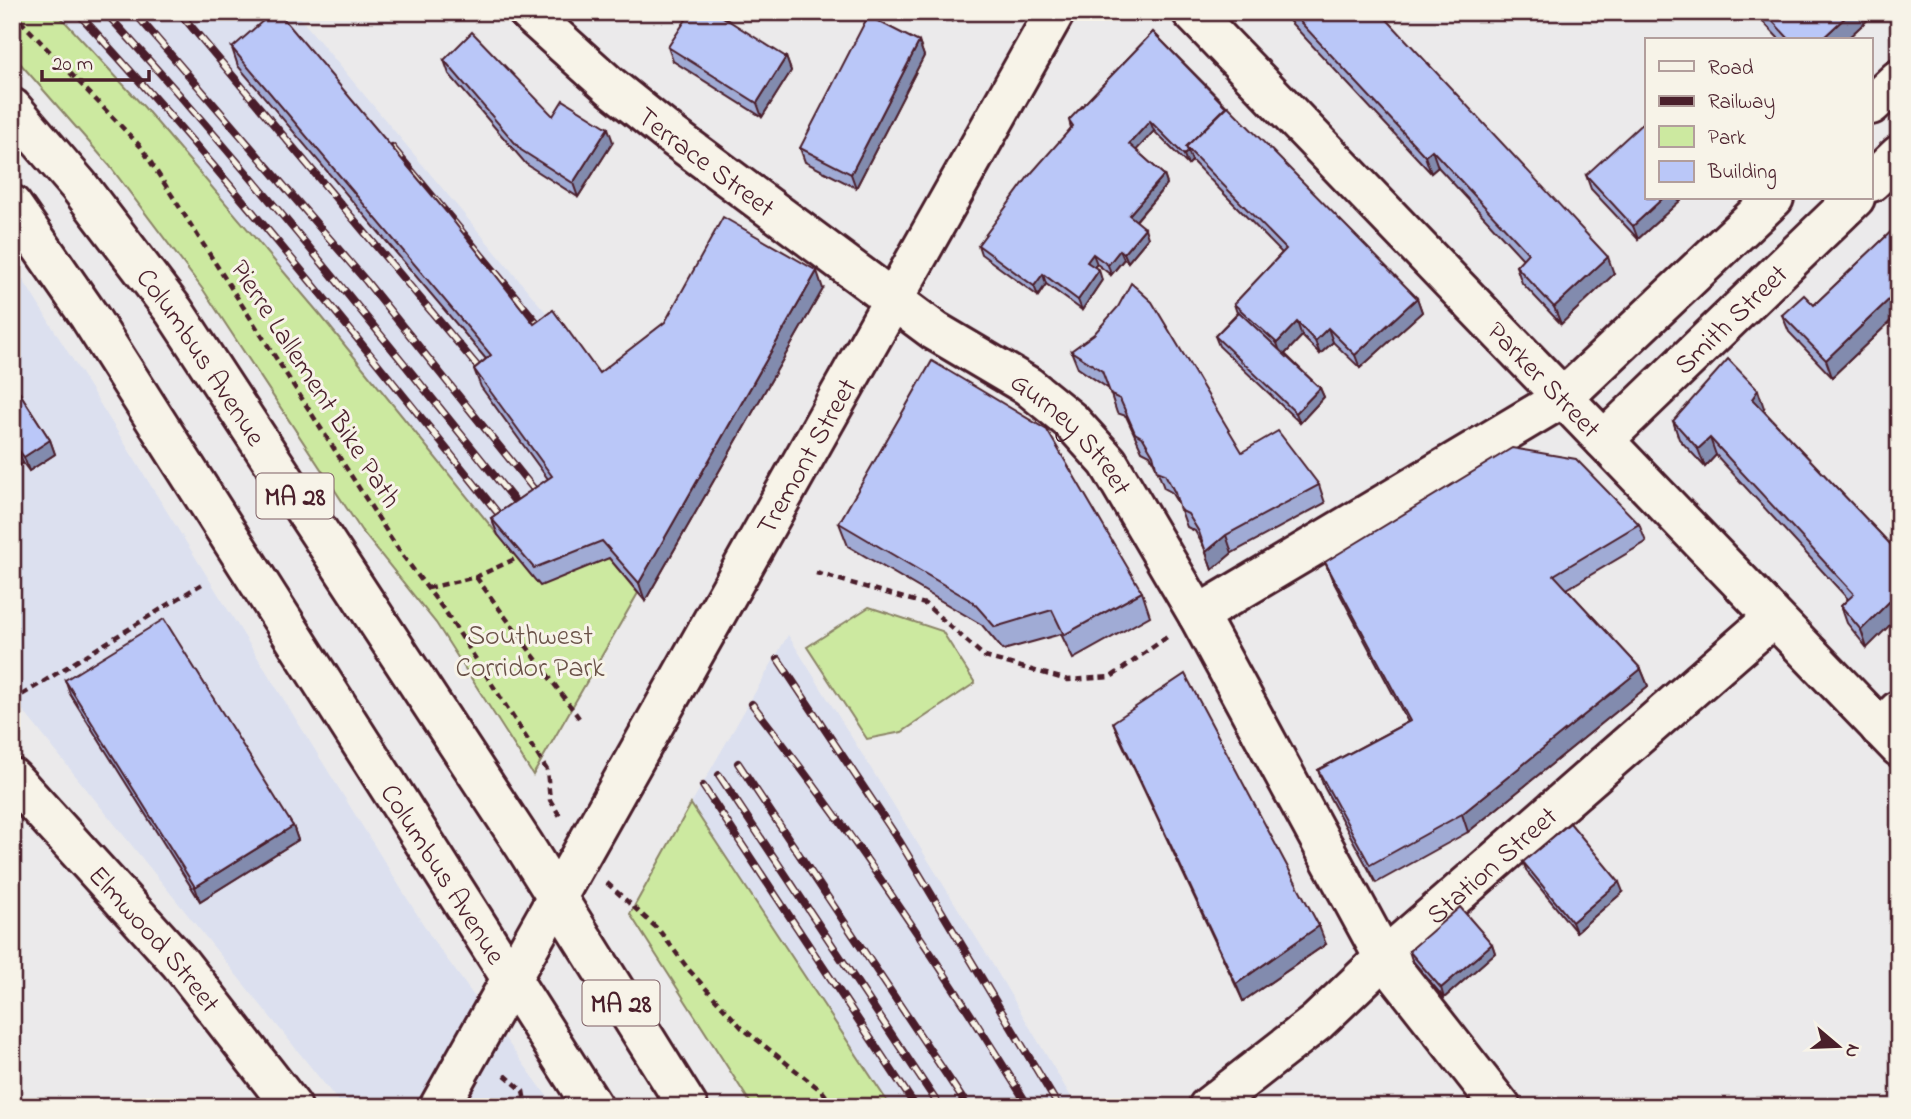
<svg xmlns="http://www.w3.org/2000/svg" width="1911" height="1119" font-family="'Indie Flower',sans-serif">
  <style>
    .built { fill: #dce0ef }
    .green { fill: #cce9a0; stroke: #8b8466; stroke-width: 2 }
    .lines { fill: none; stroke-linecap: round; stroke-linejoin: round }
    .street-casing { stroke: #4a1f2b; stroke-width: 44 }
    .secondary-casing { stroke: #4a1f2b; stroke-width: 44 }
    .primary-casing { stroke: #4a1f2b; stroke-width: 44 }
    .path { stroke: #4a1f2b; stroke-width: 4.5; stroke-dasharray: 7 5; stroke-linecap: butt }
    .street { stroke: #f7f3e8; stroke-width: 38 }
    .secondary { stroke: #f7f3e8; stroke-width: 38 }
    .primary { stroke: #f7f3e8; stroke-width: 38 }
    .rail-casing { stroke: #4a1f2b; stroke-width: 8 }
    .rail { stroke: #f7f3e8; stroke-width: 5; stroke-dasharray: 16; stroke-linecap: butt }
    .wall { fill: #a0abd5; stroke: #4a1f2b; stroke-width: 2 }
    .shaded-wall { fill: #828bae; stroke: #4a1f2b; stroke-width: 2 }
    .building { fill: #bac7f8; stroke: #4a1f2b; stroke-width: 2 }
    .labels { text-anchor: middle; stroke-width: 6; stroke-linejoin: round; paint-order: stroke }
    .shield { fill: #f7f3e8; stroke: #7e5f64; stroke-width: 2 }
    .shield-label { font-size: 26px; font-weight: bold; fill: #4a1f2b }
    .street-label { font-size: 28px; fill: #4a1f2b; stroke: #f7f3e8 }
    .park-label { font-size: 28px; fill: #6a5248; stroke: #f7f3e8 }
  </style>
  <rect width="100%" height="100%" fill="#ebeaeb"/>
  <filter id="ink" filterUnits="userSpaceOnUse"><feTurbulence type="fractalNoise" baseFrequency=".0143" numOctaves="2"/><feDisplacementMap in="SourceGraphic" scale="14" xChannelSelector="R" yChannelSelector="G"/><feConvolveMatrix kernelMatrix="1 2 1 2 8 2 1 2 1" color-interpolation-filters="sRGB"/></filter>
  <g filter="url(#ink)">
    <!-- built -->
    <g class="built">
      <path d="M56,12H295L559,328L498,372L559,494L498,535L322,317L144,107Z"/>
      <path d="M12,262L433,940L555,1107H343L12,697Z"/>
      <path d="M788,635L987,955L1077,1107H891L691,804Z"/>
    </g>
    <!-- green -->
    <g class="green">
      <path d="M12,12H56L144,107L322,317L498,535L609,558L638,593L533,775L436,623L361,530L204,291L109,165L12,54Z"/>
      <path d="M869,607L942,631L975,683L902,732L867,739L807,647Z"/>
      <path d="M691,804L891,1107H753L630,914Z"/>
    </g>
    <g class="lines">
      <!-- street casing -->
      <g class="street-casing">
        <g id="street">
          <path id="s1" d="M528,12L610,86L666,131L935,331L1028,386L1071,421L1108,462L1198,615L1564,397L1774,198"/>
          <path d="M1871,105L1899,79"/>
          <path d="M1871,182L1899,155"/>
          <path id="s2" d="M1604,440L1855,198"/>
          <path d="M1198,615L1384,958L1501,1107"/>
          <path d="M1880,728L1899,710"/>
          <path id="s3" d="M12,778L180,963L292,1107"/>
          <path id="s4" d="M1208,1107L1317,1022L1384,958L1773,618"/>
        </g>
      </g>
      <!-- secondary casing -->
      <g class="secondary-casing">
        <g id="secondary">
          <path id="s5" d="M1192,12L1899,747"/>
          <path id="s6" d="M439,1107L1055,12"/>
        </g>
      </g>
      <!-- primary casing -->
      <g class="primary-casing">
        <g id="primary">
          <path id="s7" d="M12,108L79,186L174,311L524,845L688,1107"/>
          <path id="s8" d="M12,205L89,316L593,1107"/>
        </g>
      </g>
      <!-- path -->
      <g class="path">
        <path d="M12,12L141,147L400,552L447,614L547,770L550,800L560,816"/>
        <path d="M816,573L925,604L985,657L1068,680L1111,677L1167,637"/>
        <path d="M476,577L579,718"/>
        <path d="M428,588L476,577L517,558"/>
        <path d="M12,701L205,582"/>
        <path d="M607,883L659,930L689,970L742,1028L823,1092L834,1107"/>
        <path d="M505,1075L523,1091L526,1107"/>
      </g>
      <!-- street -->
      <use href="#street" class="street"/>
      <!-- secondary -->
      <use href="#secondary" class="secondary"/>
      <!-- primary -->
      <use href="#primary" class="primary"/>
      <!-- rail casing -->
      <g class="rail-casing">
        <g id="rail">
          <path d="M77,12C229,177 369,352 509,527"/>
          <path d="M105,12C253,173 389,345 526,515"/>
          <path d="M134,12L366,281L545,503"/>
          <path d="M179,12L489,380"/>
          <path d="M392,147L548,336"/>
          <path d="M778,659L900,842L1059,1107"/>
          <path d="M752,704C852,832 943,968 1029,1107"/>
          <path d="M738,763L968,1107"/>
          <path d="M719,775L940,1107"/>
          <path d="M703,786L916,1107"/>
        </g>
      </g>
      <!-- rail -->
      <use href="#rail" class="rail"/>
    </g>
    <!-- wall -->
    <g class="wall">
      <path d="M940,12H959L952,21Z"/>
      <path d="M1281,12H1380L1614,274L1561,324L1522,283L1516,266L1523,259L1438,167L1431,173Z"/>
      <path d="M1758,12H1876L1846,40H1780L1761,20Z"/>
      <path d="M1153,32L1417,298L1422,312L1360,368L1333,342L1320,354L1302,336L1285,354L1320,388L1324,397L1300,423L1219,346L1215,336L1237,313L1234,304L1282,253L1192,161L1188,165L1154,131L1136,150L1164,175L1167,184L1136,221L1148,238L1128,262L1124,259L1111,275L1097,264L1094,267L1102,280L1082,310L1046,284L1038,296L981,254L978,245L1071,128L1069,120Z"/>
      <path d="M919,42L924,56L856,188L805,162L800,148Z"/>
      <path d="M668,47L786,57L791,71L762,117L673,61Z"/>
      <path d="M232,48L534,324L599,373L823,289L645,601L609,558L540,586L498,535L491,518L548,479L481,387L474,369L486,359L238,66Z"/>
      <path d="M444,60L553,116L613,142L578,197L526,164L449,74Z"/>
      <path d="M1586,175L1647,198H1683L1638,239L1591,189Z"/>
      <path d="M1899,224V313L1832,377L1789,332L1782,315L1814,305Z"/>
      <path d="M1071,351L1242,452L1319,485L1325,503L1232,553L1212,570L1204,547L1195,531L1187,527L1179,505L1171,492L1164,488L1156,467L1150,455L1142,451L1126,416L1117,413L1109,389L1078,368Z"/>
      <path d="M12,381L50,440L55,454L29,471L23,463L12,470Z"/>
      <path d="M1764,408L1763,410L1893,547L1867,648L1847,623L1841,606L1848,599L1716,455L1705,467L1679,439L1673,421Z"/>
      <path d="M839,523L1142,592L1150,616L1073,659L1061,634L1003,650L982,625L848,546Z"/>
      <path d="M1639,524L1646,542L1567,589L1641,669L1648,686L1468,832L1376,883L1324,787L1318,770L1408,722L1332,579L1325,562Z"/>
      <path d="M65,680L293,826L298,840L200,901L70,694Z"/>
      <path d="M1113,722L1326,944L1243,1001L1120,739Z"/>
      <path d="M1523,862L1623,892L1576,932L1527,872Z"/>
      <path d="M1492,944L1495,953L1444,998L1412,960L1409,951Z"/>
    </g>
    <!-- shaded-wall -->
    <g class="shaded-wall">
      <path d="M948,12H959L952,21Z"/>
      <path d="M1851,12H1876L1846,40H1821Z"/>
      <path d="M919,42L924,56L856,188L851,174Z"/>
      <path d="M786,57L791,71L762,117L757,103Z"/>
      <path d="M1150,121L1154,131L1133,154L1129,144Z"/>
      <path d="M608,128L613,142L578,197L573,183Z"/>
      <path d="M1432,150L1438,167L1431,173L1425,156Z"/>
      <path d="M1188,151L1192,161L1188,165L1184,155Z"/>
      <path d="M1164,175L1167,184L1133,224L1129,215Z"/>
      <path d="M1663,198H1683L1638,239L1633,226Z"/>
      <path d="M1145,228L1148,238L1128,262L1124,253Z"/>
      <path d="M1120,250L1124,259L1111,275L1108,265Z"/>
      <path d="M1093,254L1097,264L1090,271L1087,262Z"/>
      <path d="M1608,257L1614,274L1561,324L1554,307Z"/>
      <path d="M1099,270L1102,280L1082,310L1078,300Z"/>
      <path d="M817,271L823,289L645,601L639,583Z"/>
      <path d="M1043,274L1046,284L1038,296L1034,286Z"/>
      <path d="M1899,290V313L1832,377L1826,360Z"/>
      <path d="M1417,298L1422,312L1360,368L1355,355Z"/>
      <path d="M1297,322L1302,336L1282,357L1277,343Z"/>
      <path d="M1328,328L1333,342L1320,354L1315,341Z"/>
      <path d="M1320,388L1324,397L1300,423L1296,413Z"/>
      <path d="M1758,390L1764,408L1758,417L1752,399Z"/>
      <path d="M1710,438L1716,455L1705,467L1698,449Z"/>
      <path d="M50,440L55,454L29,471L24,457Z"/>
      <path d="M18,449L23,463L12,470V453Z"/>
      <path d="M1226,535L1232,553L1212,570L1206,552Z"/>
      <path d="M1899,592V616L1867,648L1861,630Z"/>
      <path d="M1641,669L1648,686L1468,832L1462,814Z"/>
      <path d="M293,826L298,840L200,901L195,887Z"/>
      <path d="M1619,882L1623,892L1576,932L1572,922Z"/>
      <path d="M1319,926L1326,944L1243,1001L1236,984Z"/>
      <path d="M1492,944L1495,953L1444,998L1441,988Z"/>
    </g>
    <!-- building -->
    <g class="building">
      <path d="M273,12H278L447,213L534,324L553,310L599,373L665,322L723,217L817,271L639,583L602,541L534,568L491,518L552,476L474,369L491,355L232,48Z"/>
      <path d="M691,12H715L786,57L757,103L668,47Z"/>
      <path d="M1291,12H1380L1608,257L1554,307L1516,266L1528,253L1432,150L1425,156Z"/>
      <path d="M1764,12H1851L1821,40H1790Z"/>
      <path d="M868,16L919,42L851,174L800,148Z"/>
      <path d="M472,32L553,116L563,100L608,128L573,183L521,150L444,60Z"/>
      <path d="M1153,32L1226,107L1186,147L1188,151L1184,155L1150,121L1129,144L1164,175L1129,215L1145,228L1124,253L1120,250L1108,265L1093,254L1087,262L1099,270L1078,300L1043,274L1034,286L978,245L1028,177L1073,126L1069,120Z"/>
      <path d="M1228,106L1417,298L1355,355L1328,328L1315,341L1297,322L1277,343L1234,304L1286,249L1186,147Z"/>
      <path d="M1647,119V198H1663L1633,226L1586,175Z"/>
      <path d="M1899,224V290L1826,360L1782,315L1804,295L1814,305Z"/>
      <path d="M1131,283L1152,302L1242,452L1278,431L1319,485L1226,535L1206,552L1199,532L1188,514L1180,510L1175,493L1165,474L1157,471L1153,455L1143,438L1135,433L1120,399L1111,395L1102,371L1071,351L1094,334L1118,307Z"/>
      <path d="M1239,312L1320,388L1296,413L1215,336Z"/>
      <path d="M1728,359L1758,390L1752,399L1893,547L1899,541V592L1861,630L1841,606L1854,594L1710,438L1698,449L1673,421Z"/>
      <path d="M932,361L1047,430L1142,592L1064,635L1052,610L995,627L973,602L839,523Z"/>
      <path d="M12,381L50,440L24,457L18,449L12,453Z"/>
      <path d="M1512,448L1576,459L1639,524L1554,575L1641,669L1462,814L1370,865L1318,770L1410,721L1325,562Z"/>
      <path d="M164,619L293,826L195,887L65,680Z"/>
      <path d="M1185,674L1319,926L1236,984L1113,722Z"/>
      <path d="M1570,823L1619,882L1572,922L1523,862Z"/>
      <path d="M1460,907L1492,944L1441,988L1409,951Z"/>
    </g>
  </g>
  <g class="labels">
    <!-- shield labels -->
    <g class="shield">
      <rect x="256.5" y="473.5" width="77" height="45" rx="5"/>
      <rect x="582.5" y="980.5" width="77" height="45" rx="5"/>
    </g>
    <g class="shield-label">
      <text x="295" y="505">MA 28</text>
      <text x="621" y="1012">MA 28</text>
    </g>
    <!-- street labels -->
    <g class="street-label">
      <text dy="10" stroke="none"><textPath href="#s1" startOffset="233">Terrace Street</textPath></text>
      <text dy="10" stroke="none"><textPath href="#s2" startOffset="175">Smith Street</textPath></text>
      <text dy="10" stroke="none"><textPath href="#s7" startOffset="313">Columbus Avenue</textPath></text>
      <text dy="10" stroke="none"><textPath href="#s5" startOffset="509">Parker Street</textPath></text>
      <text transform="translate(317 383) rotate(57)" y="10">Pierre Lallement Bike Path</text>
      <text dy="10" stroke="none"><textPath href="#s1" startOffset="690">Gurney Street</textPath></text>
      <text dy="10" stroke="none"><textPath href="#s6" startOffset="747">Tremont Street</textPath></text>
      <text dy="10" stroke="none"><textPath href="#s4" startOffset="373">Station Street</textPath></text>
      <text dy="10" stroke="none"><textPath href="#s8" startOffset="796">Columbus Avenue</textPath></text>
      <text dy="10" stroke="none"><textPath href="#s3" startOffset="215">Elmwood Street</textPath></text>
    </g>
    <!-- park labels -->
    <g class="park-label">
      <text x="530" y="644">Southwest<tspan x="530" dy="32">Corridor Park</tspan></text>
    </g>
  </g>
  <!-- margin -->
  <rect width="1911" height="1119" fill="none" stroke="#f7f3e8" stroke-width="42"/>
  <rect x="21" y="21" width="1869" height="1077" fill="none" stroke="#4a1f2b" stroke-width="2.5" filter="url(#ink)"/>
  <!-- legend -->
  <rect x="1645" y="38" width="228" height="161" fill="#f7f3e8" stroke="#b29e9c" stroke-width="2"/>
  <rect x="1659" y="61" width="35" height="10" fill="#f7f3e8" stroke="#b29e9c" stroke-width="2"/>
  <text x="1708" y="74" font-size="21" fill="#4a1f2b">Road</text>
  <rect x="1659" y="96" width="35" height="10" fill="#4a1f2b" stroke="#b29e9c" stroke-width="2"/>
  <text x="1708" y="108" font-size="21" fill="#4a1f2b">Railway</text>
  <rect x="1659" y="126" width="35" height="21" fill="#cce9a0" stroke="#b29e9c" stroke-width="2"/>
  <text x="1708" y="144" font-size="21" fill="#4a1f2b">Park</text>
  <rect x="1659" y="161" width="35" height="21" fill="#bac7f8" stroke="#b29e9c" stroke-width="2"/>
  <text x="1708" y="178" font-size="21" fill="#4a1f2b">Building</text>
  <!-- north arrow -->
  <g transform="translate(1838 1046) rotate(109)" stroke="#f7f3e8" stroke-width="5" paint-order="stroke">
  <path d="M0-5L12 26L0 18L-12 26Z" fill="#4a1f2b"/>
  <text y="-10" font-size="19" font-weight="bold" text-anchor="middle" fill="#4a1f2b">N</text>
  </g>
  <!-- scale -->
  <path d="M42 70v10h107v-10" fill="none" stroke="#4a1f2b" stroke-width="3.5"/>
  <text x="52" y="70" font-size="21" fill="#4a1f2b" stroke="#f7f3e8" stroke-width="5" paint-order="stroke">20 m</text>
</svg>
